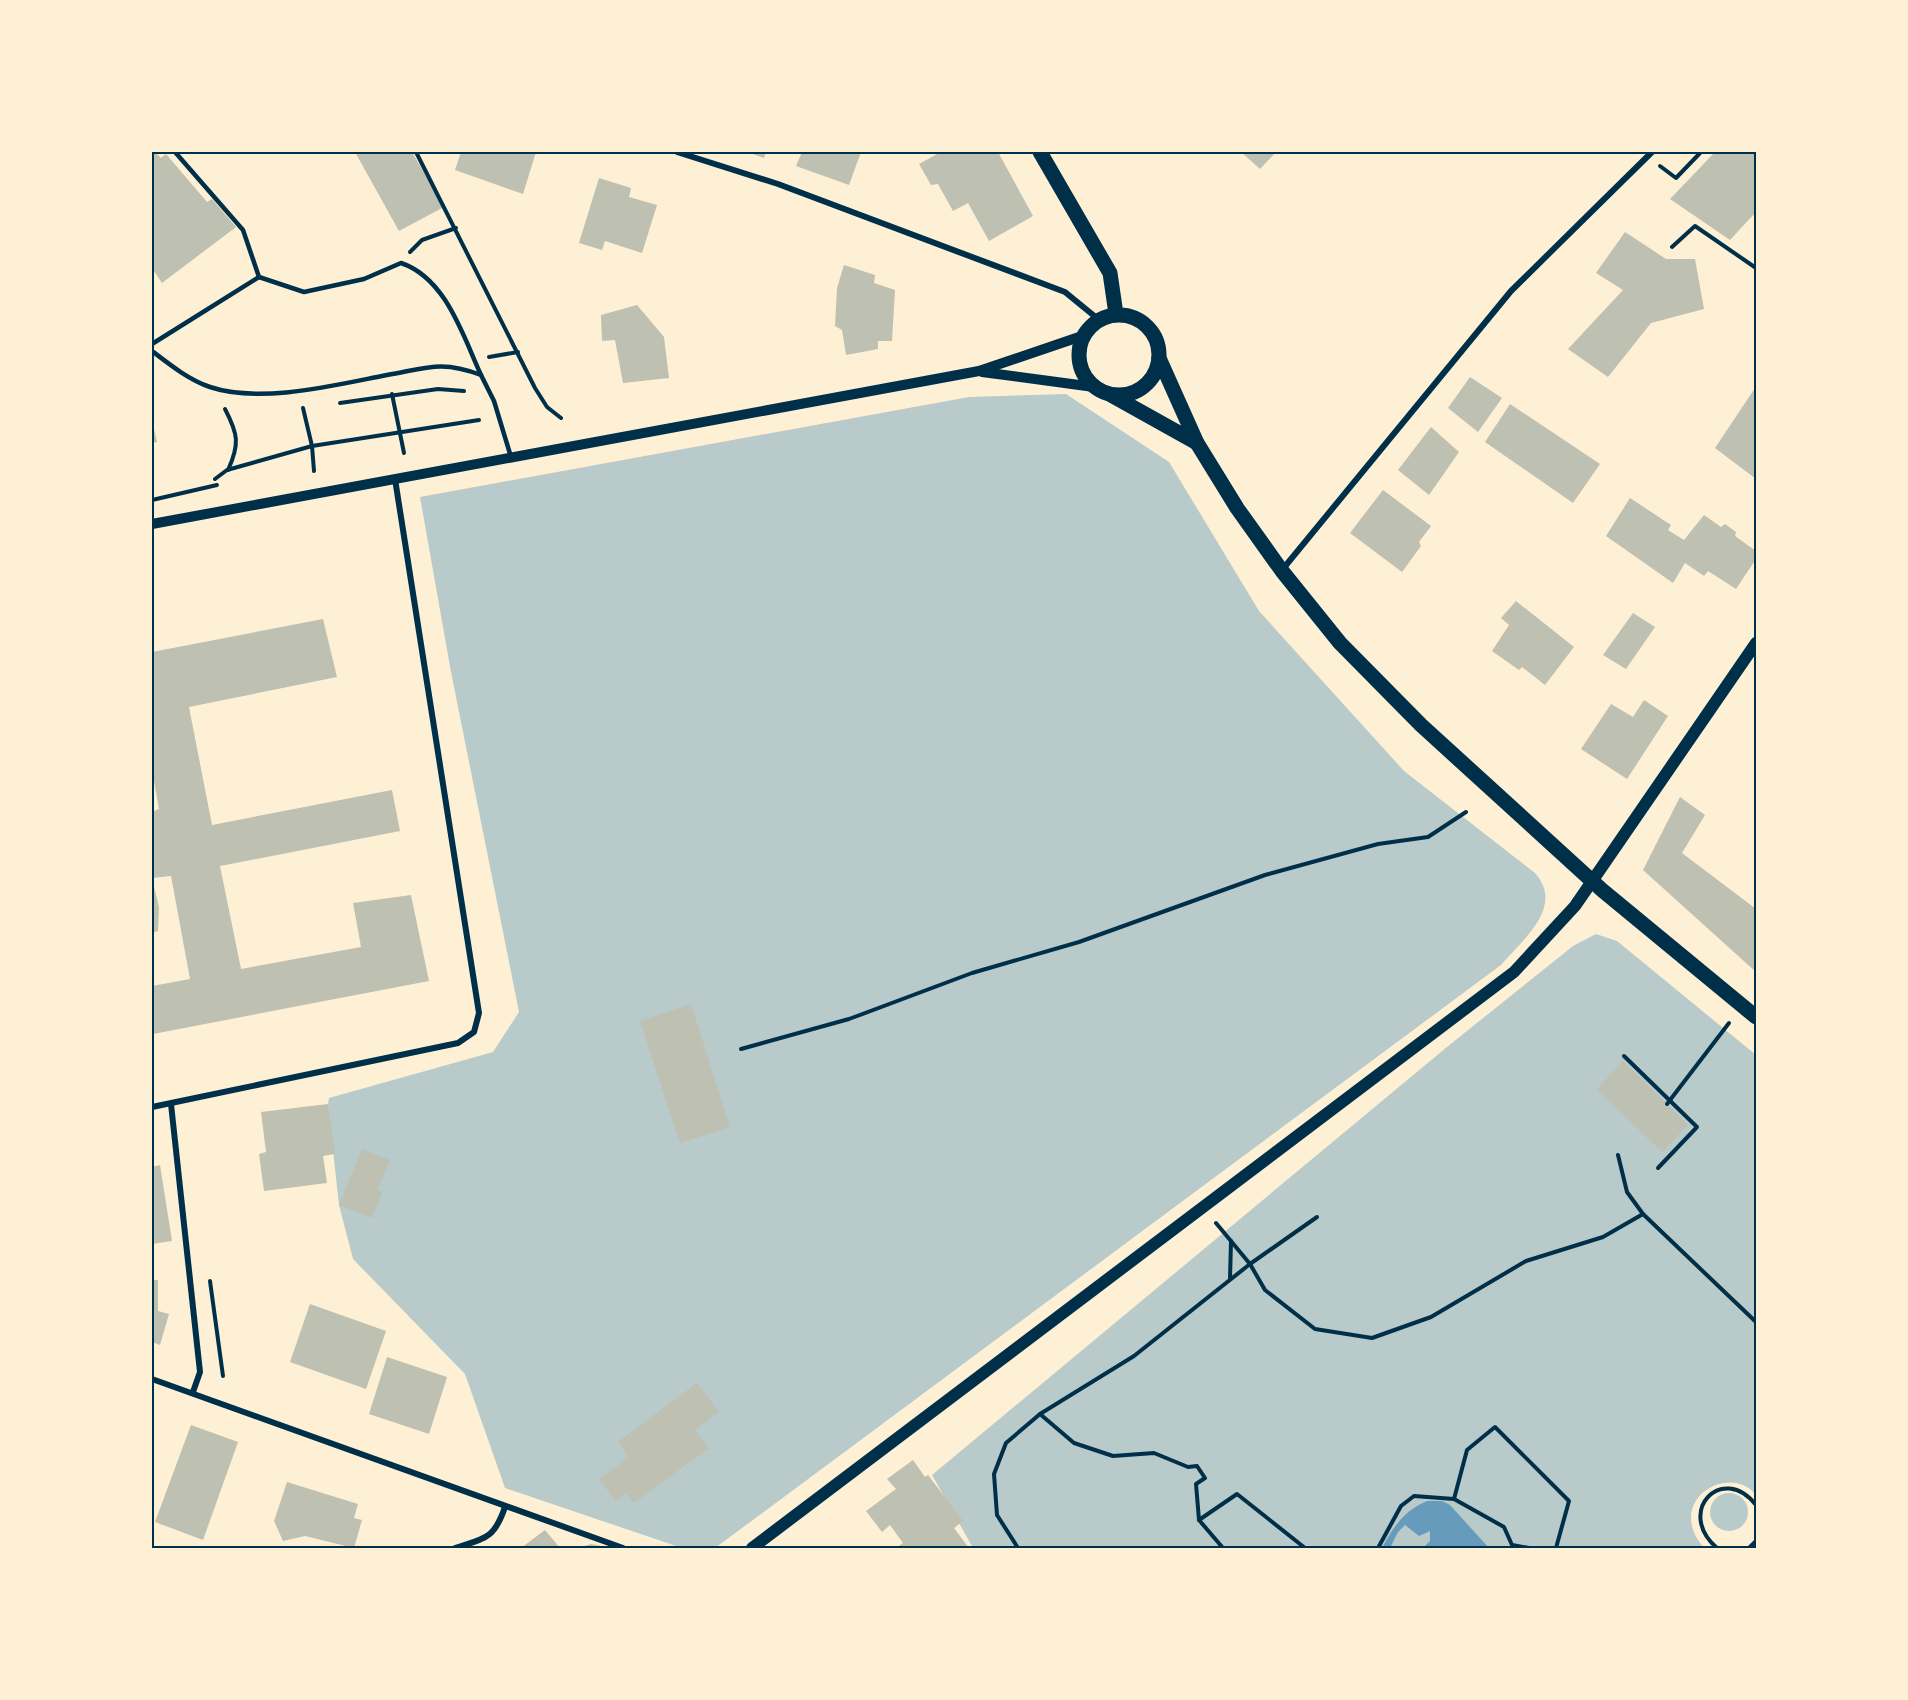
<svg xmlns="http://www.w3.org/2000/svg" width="1908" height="1700" font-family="'Asap Condensed',sans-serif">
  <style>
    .green { fill: #b9caca }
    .water { fill: #669bbc }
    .building { fill: #bec0b2 }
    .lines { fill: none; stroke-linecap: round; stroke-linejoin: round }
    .path { stroke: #003049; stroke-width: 4 }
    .service { stroke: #003049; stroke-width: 4.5 }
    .minor { stroke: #003049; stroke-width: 6 }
    .tertiary { stroke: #003049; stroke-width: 10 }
    .secondary { stroke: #003049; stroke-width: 12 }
    .primary { stroke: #003049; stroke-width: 15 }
    .neatline { fill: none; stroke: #003049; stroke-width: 2 }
  </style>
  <rect width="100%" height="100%" fill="#fdf0d5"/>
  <!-- green -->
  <g class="green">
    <path d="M1066,394L1169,462L1259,611L1404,771L1535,873C1565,907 1523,939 1501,965L715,1548H682L505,1488L465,1374L353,1259L339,1205L328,1104L329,1098L493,1052L519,1012L451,672L420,497L969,397Z"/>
    <path d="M1596,934L1617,941L1756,1055V1495C1730,1462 1663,1500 1704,1548H973L932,1475L1447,1047L1573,946Z"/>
    <circle cx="1729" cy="1512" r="19"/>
  </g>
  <!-- water -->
  <path class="water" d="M1427,1501H1442L1450,1505L1489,1548H1423L1430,1541V1531L1419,1536L1405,1525L1398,1532L1390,1548H1382C1393,1527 1405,1510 1427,1501Z"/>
  <!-- building -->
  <g class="building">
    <path d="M152,152H155L161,158L166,154L207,202L212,199L236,227L162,283L152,268Z"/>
    <path d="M355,152H412L444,207L399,231Z"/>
    <path d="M461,152H536L523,194L455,170Z"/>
    <path d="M747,152H766L764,158Z"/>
    <path d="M802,152H861L849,185L796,166Z"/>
    <path d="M941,152H998L1033,216L989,241L968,203L953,211L938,184L931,185L919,164Z"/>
    <path d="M1241,152H1276L1260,169Z"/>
    <path d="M1715,152H1756V212L1730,240L1670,199Z"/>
    <path d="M599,178L631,188L629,197L657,205L642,253L605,241L602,250L579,243Z"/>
    <path d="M1625,232L1666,259H1695L1704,309L1651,323L1608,377L1568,349L1623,290L1596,273Z"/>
    <path d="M844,265L875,275L874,283L895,290L892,341H878V349L846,355L842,330L835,326L837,288Z"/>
    <path d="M637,305L664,337L669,378L623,383L615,340L602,341L601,315Z"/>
    <path d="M1470,377L1502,398L1478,432L1448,408Z"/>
    <path d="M1755,388L1756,389V479L1715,448Z"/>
    <path d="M1510,404L1600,464L1573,503L1485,442Z"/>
    <path d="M152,420L157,442L152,443Z"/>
    <path d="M1431,427L1459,452L1429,495L1398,470Z"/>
    <path d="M1383,490L1431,526L1419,542L1421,546L1402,572L1350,533Z"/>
    <path d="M1630,498L1671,525L1668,530L1684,540L1704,515L1721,527L1725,524L1736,532L1735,536L1756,551V559L1736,589L1708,571L1704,576L1685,563L1673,583L1606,536Z"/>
    <path d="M1516,601L1574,647L1545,685L1522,667L1519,670L1492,651L1509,625L1501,618Z"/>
    <path d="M1633,613L1655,627L1626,669L1603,655Z"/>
    <path d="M323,619L337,677L189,707L212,825L392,790L400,831L220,866L241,969L361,947L353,903L411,895L429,981L153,1034L152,986L190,979L171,876L152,878V812L159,809L152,770V652Z"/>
    <path d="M1644,700L1668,716L1627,779L1581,749L1611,704L1633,717Z"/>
    <path d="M1680,797L1705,815L1682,853L1756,909V972L1643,870Z"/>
    <path d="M152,879L159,907L158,931L152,933Z"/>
    <path d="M691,1004L730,1127L680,1143L640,1021Z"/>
    <path d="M1623,1061L1688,1125L1662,1152L1597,1089Z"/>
    <path d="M328,1104L335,1154L323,1156L327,1183L264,1191L259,1154L266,1152L261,1112Z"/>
    <path d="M362,1149L390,1160L377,1190L382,1192L372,1218L339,1205Z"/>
    <path d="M160,1165L172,1241L152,1244V1167Z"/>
    <path d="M152,1280H158V1311L169,1314L160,1345L152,1342Z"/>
    <path d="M310,1304L386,1331L366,1389L290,1362Z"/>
    <path d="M387,1357L447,1377L429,1434L369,1414Z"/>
    <path d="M697,1383L719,1412L695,1430L709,1448L634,1503L626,1493L616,1501L599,1479L629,1457L618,1442Z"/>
    <path d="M191,1425L238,1442L203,1540L155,1522Z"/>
    <path d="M913,1460L925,1477L928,1475L963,1521L954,1528L969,1548H896L903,1543L890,1525L882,1532L866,1511L896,1489L887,1479Z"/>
    <path d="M287,1482L358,1504L354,1518L362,1520L354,1548L305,1536L283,1541L274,1521Z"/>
    <path d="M545,1530L560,1548H521Z"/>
    <path d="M591,1544L601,1546L604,1548H578Z"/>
  </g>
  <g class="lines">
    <!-- path -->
    <g class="path">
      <path d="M416,152L535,388L547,407L561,418"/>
      <path d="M1660,166L1676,178L1701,152"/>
      <path d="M1672,247L1695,226L1756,268"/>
      <path d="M410,252L422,240L456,228"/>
      <path d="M489,357L518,352"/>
      <path d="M392,394L404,453"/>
      <path d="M340,403L438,389L464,391"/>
      <path d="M303,408L312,446L314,471"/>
      <path d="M225,409C238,434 240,444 228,470"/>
      <path d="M215,479L227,470L312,446L479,420"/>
      <path d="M152,500L217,485"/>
      <path d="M741,1049L849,1019L972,973L1079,942L1265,875L1378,844L1428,837L1466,812"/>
      <path d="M1624,1056L1697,1127L1658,1168"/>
      <path d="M1667,1104L1729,1023"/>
      <path d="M1618,1155L1627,1192L1643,1214L1756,1322"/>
      <path d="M1216,1223L1250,1264L1265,1290L1315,1329L1372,1338L1431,1317L1526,1261L1603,1237L1643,1214"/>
      <path d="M1230,1279L1231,1241"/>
      <path d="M210,1281L223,1376"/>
      <path d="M1040,1414L1074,1443L1113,1456L1154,1453L1188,1467L1197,1466L1205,1478L1196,1484L1199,1520L1223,1548"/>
      <path d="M1454,1499L1467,1450L1495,1427L1569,1501L1556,1548"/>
      <path d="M1199,1520L1237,1494L1305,1548"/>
      <path d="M1018,1548L997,1515L994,1474L1006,1443L1040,1414L1134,1356L1250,1264L1317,1217"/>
      <path d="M1378,1548L1401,1506L1414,1496L1454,1499L1504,1527L1512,1545L1529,1548"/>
      <path d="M1717,1548C1675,1512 1722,1462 1756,1505"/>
      <path d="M1749,1548L1756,1541"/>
    </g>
    <!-- service -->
    <g class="service">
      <path d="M175,152L243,230L259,277"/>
      <path d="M152,344L259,277L304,292L364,279L401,263C446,278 463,336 481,375"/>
      <path d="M152,351C169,364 189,380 210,387C261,404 335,385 387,375C427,368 441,360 481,375L494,401L511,457"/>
    </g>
    <!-- minor -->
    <g class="minor">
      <path d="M677,152L778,184L1065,292L1098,319"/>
      <path d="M1282,570L1511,291L1652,152"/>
      <path d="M171,1104L200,1372L193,1392"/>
      <path d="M152,1107L458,1043L474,1032L479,1013L395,479"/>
      <path d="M152,1379L623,1548"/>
      <path d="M455,1548C486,1538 494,1539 505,1507"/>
    </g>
    <!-- tertiary -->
    <g class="tertiary">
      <path d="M982,372L1094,387"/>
      <path d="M152,524L979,371L1082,336"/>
    </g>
    <!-- secondary -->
    <path class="secondary" d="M752,1548L1514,972L1575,906L1756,643"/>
    <!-- primary -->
    <g class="primary">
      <path d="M1040,152L1110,273L1116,314"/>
      <circle cx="1119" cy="355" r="40"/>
      <path d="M1159,358L1197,443L1237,508L1282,571L1340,643L1421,725L1602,890L1756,1017"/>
      <path d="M1111,395L1197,443"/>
    </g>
  </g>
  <!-- border -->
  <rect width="1908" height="1700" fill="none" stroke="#fdf0d5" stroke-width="306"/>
  <rect x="153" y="153" width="1602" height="1394" class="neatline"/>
</svg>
